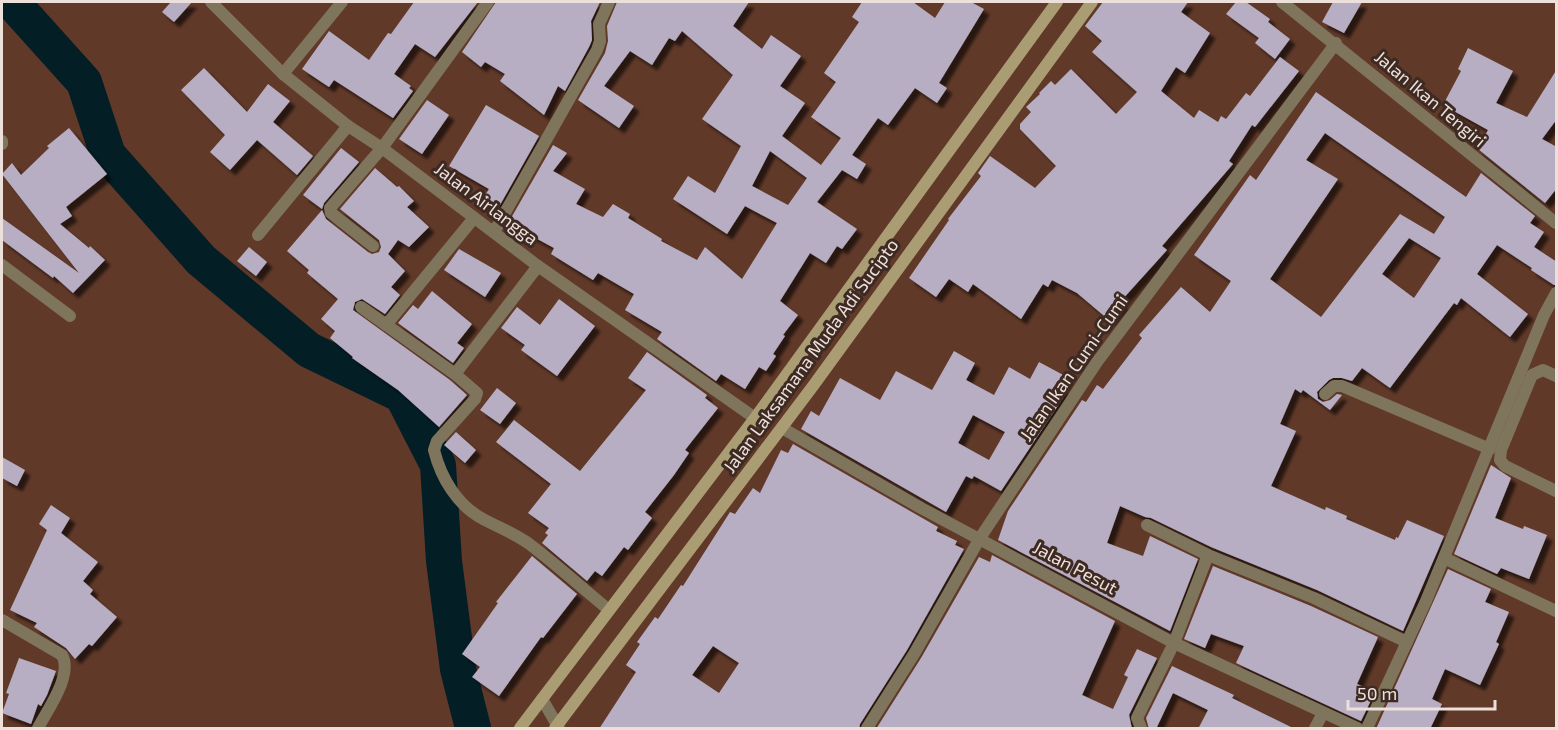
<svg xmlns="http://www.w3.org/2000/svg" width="1558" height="730" font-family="'Exo 2',sans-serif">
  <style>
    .green { fill: #613929 }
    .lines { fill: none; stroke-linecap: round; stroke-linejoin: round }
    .river { stroke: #041e26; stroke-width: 36 }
    .building { fill: #b8aec3; fill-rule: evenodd; filter: url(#shadow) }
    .minor { stroke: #7e755c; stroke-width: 12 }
    .secondary { stroke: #ab9d73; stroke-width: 12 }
    .labels { text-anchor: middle; stroke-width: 6; stroke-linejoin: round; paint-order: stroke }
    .street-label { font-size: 18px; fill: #ede0db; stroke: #3d2a22 }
  </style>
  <defs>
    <filter id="shadow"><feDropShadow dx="5.5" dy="5.5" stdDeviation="1.5" flood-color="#0009"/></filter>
  </defs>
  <rect width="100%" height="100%" fill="#3d2a22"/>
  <!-- green -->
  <rect class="green" x="2" y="2" width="1554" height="726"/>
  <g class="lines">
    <!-- river -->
    <path class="river" d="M12,2L84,82L108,155L201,260L309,350L402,395L438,465L444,561L458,669L473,728"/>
  </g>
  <!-- building -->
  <g class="building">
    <path d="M171,2H192L174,22L162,12Z"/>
    <path d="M414,2H478L435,57L415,44L394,74L411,86L409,88L413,91L393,118L334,80L329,87L302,69L329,31L369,60L388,33L391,34Z"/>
    <path d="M496,2H600L591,21L592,40L589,47L565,91L558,86L544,115L500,81L505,74L485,62L481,67L462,52Z"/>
    <path d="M617,2H749L733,26L762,49L771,35L801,56L780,86L805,103L782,136L821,165L841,138L811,117L836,82L824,73L859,22L852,17L862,2H913L935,18L945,2H971L984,9L939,83L947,88L937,103L915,88L888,125L878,118L852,155L866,164L857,179L842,170L817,202L857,229L842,249L837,246L826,263L810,253L780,301L798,315L783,335L785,336L773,354L776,356L766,371L759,367L745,389L721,374L716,381L657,339L662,332L625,310L634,294L598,273L593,280L551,254L554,248L517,228L516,231L507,225L553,145L567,153L553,171L585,189L576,204L603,217L613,204L630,214L628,218L662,239L661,241L697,260L705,247L742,279L777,223L745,206L727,234L673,199L688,176L715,193L741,146L702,119L733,75L682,31L675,41L669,38L652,65L630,51L604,86L634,106L619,128L578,100L605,53L608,41L607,26ZM770,151L807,178L788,205L752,186Z"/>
    <path d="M1103,2H1188L1181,12L1210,33L1185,73L1176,67L1161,91L1194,118L1199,110L1218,122L1221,116L1226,119L1246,93L1250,96L1280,57L1299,71L1255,127L1252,125L1229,161L1233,164L1162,246L1167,250L1120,302L1123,304L1109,320L1077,293L1052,280L1048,287L1043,284L1021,319L973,284L968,292L949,279L936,297L909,278L949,220L948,219L981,176L978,173L990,156L1035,188L1056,166L1020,129V124L1031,112L1026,107L1040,94L1039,93L1051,81L1055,85L1071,69L1116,114L1137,92L1092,52L1102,41L1085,26Z"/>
    <path d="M1236,2H1246L1270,19L1268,22L1290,39L1275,59L1255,43L1259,38L1226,14Z"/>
    <path d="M1333,2H1362L1344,33L1322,22Z"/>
    <path d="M1468,48L1513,71L1496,103L1527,117L1557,69V119L1542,139L1557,147V188L1545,203L1478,149L1488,130L1443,105L1461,71L1458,69Z"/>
    <path d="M204,68L247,112L268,84L290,101L273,122L313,156L297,175L257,140L230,170L210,152L225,135L181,90Z"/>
    <path d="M1316,92L1466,197L1481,173L1535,216L1530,223L1544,232L1534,247L1557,262V285H1554L1531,270L1532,268L1497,245L1477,274L1528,314L1510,337L1461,298L1457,305L1454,303L1390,388L1362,368L1352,381L1342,378H1333L1329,380L1317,392L1318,399L1323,402L1330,400L1337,394L1342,395L1330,410L1303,390L1301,393L1295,389L1280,424L1296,431L1271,486L1325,510L1326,507L1347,516L1346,519L1395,540L1396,537L1398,538L1407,520L1444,536L1403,631L1317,590L1211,547L1151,518L1145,517L1120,506L1107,543L1143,556L1150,536L1198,559L1170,631L998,540L1008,511L1082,400L1086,402L1097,385L1103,389L1142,338L1139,335L1181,287L1210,312L1231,281L1194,255L1250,175L1256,180ZM1325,133L1445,217L1434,234L1400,214L1321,317L1270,279L1338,179L1306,160ZM1409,238L1441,258L1414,298L1382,274Z"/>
    <path d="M427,100L449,115L422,154L399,139Z"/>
    <path d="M486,105L539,136L496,212L480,203L489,189L449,166Z"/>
    <path d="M69,128L107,174L66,207L72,216L60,224L89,248L90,246L105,260L73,293L54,276L53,278L2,240V218L79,273L2,174L12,163L21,175L49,148L47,146Z"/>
    <path d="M341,148L359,162L324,203L322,209L303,195Z"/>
    <path d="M375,168L397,187L399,186L414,201L407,207L429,227L409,247L398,240L388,254L405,271L391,287L400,295L385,314L362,299L355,302L353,310L450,380L467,395L439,427L398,390L352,358L353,357L330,338L335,331L321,319L338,299L307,273L309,270L287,251L322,210L326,219L368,252L372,254L379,252L381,247L379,240L340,209Z"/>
    <path d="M249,247L267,262L256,276L237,261Z"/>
    <path d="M459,249L501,273L485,297L444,270Z"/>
    <path d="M432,291L472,324L457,343L464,348L453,363L398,323L413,305L418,309Z"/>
    <path d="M559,299L595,326L557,376L521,350L525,345L501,328L517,307L540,325Z"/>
    <path d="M954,351L975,363L966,380L994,395L1009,367L1030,379L1039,362L1067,377L1061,388L1067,392L1001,491L974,476L972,479L966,476L946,512L801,429L811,411L819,416L840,378L880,400L896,371L932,390ZM973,415L1005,432L989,460L958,443Z"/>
    <path d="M647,352L707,395L705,398L718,408L685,450L689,453L674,475L645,512L652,518L628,550L624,547L602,576L595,571L587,581L542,543L548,535L545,533L549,528L528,513L551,484L496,442L514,420L580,471L646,390L628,378Z"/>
    <path d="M497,388L516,403L500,424L480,410Z"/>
    <path d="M456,432L476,450L465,463L444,445Z"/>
    <path d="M793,444L938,527L936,531L957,541L955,545L964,549L907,650L860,724L859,729H599L636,672L626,665L640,644L637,642L655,617L658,619L681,585L683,586L730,512L735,514L753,488L760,493L781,450L788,453ZM713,646L739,663L719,693L692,675Z"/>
    <path d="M2,457L25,470L17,486L2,478Z"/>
    <path d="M1491,465L1511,478L1495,518L1523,529L1524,526L1547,535L1529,579L1501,568L1497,574L1454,554Z"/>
    <path d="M51,505L70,518L61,533L98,562L83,581L93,590L90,594L117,617L92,646L89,644L75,659L66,648L34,627L37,623L10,610L47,530L39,524Z"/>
    <path d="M992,555L1115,621L1082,695L1113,709L1128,677L1124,675L1137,649L1157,658L1129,715L1132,729H876L921,658L979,557L990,562Z"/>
    <path d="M532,556L577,594L543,638L541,637L499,696L472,677L480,667L462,654L498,603L496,602Z"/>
    <path d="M1213,566L1311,606L1378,637L1357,684L1375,692L1361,721L1236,663L1244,646L1211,634L1205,648L1184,639Z"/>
    <path d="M1448,569L1491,589L1485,602L1509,612L1496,642L1499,644L1480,685L1445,669L1432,699L1442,704L1430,729H1376Z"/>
    <path d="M19,658L56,671L47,695L41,706L38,704L31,724L2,713L9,694L6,693Z"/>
    <path d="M1172,666L1234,695L1232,698L1295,729H1198L1208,710L1173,693L1156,729H1149L1146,718Z"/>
  </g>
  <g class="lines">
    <!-- minor -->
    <g class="minor">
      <path d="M211,2L283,74L348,126L382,148L538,266L755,418"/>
      <path d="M1282,2L1556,223"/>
      <path d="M283,74L342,2"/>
      <path d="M2,141V144"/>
      <path d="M494,232L597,50L600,41L599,24L609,2"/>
      <path d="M258,235L348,126"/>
      <path d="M373,246L331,213L330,208L382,148L488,2"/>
      <path d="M2,265L70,316"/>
      <path d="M361,307L455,374L477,393L475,399L437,441L434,450C441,478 457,505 483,519C498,527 514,533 528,543C556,564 582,588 609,610"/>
      <path d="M386,325L474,218"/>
      <path d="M455,374L538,266"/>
      <path d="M1556,376L1543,370L1532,375L1501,450L1500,460L1505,466L1556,491"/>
      <path d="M1325,394L1334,386H1342L1490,449"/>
      <path d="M782,428L921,508L1174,643L1357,728"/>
      <path d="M1147,525L1208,555L1314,598L1407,642"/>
      <path d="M1444,558L1556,611"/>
      <path d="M2,620L62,655C73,675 48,709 38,728"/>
      <path d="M542,699L559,728"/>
      <path d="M867,728L914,654L980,538L1097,362L1336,43"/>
      <path d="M1141,728L1137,718L1174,643L1208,555"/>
      <path d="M1315,728L1323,713"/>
      <path d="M1367,728L1426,601L1544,315L1556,293"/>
    </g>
    <!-- secondary -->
    <g class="secondary">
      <path d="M520,728L755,418L1057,2"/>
      <path d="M555,728L813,386L1092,2"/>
    </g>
  </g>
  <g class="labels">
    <!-- street labels -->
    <g class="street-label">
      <text transform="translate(1430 99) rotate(40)" y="6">Jalan Ikan Tengiri</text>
      <text transform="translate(486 204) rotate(37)" y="6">Jalan Airlangga</text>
      <text transform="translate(811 356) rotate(-54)" y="6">Jalan Laksamana Muda Adi Sucipto</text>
      <text transform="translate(1074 368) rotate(-55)" y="6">Jalan Ikan Cumi-Cumi</text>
      <text transform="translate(1075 568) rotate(28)" y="6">Jalan Pesut</text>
    </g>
  </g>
  <!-- border -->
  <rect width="1558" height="730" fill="none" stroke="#ede0db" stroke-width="6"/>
  <!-- scale -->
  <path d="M1348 700v9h147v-9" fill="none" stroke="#ede0db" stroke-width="3"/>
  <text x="1357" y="700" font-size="18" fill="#ede0db" stroke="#3d2a22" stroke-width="4.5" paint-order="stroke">50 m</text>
</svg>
